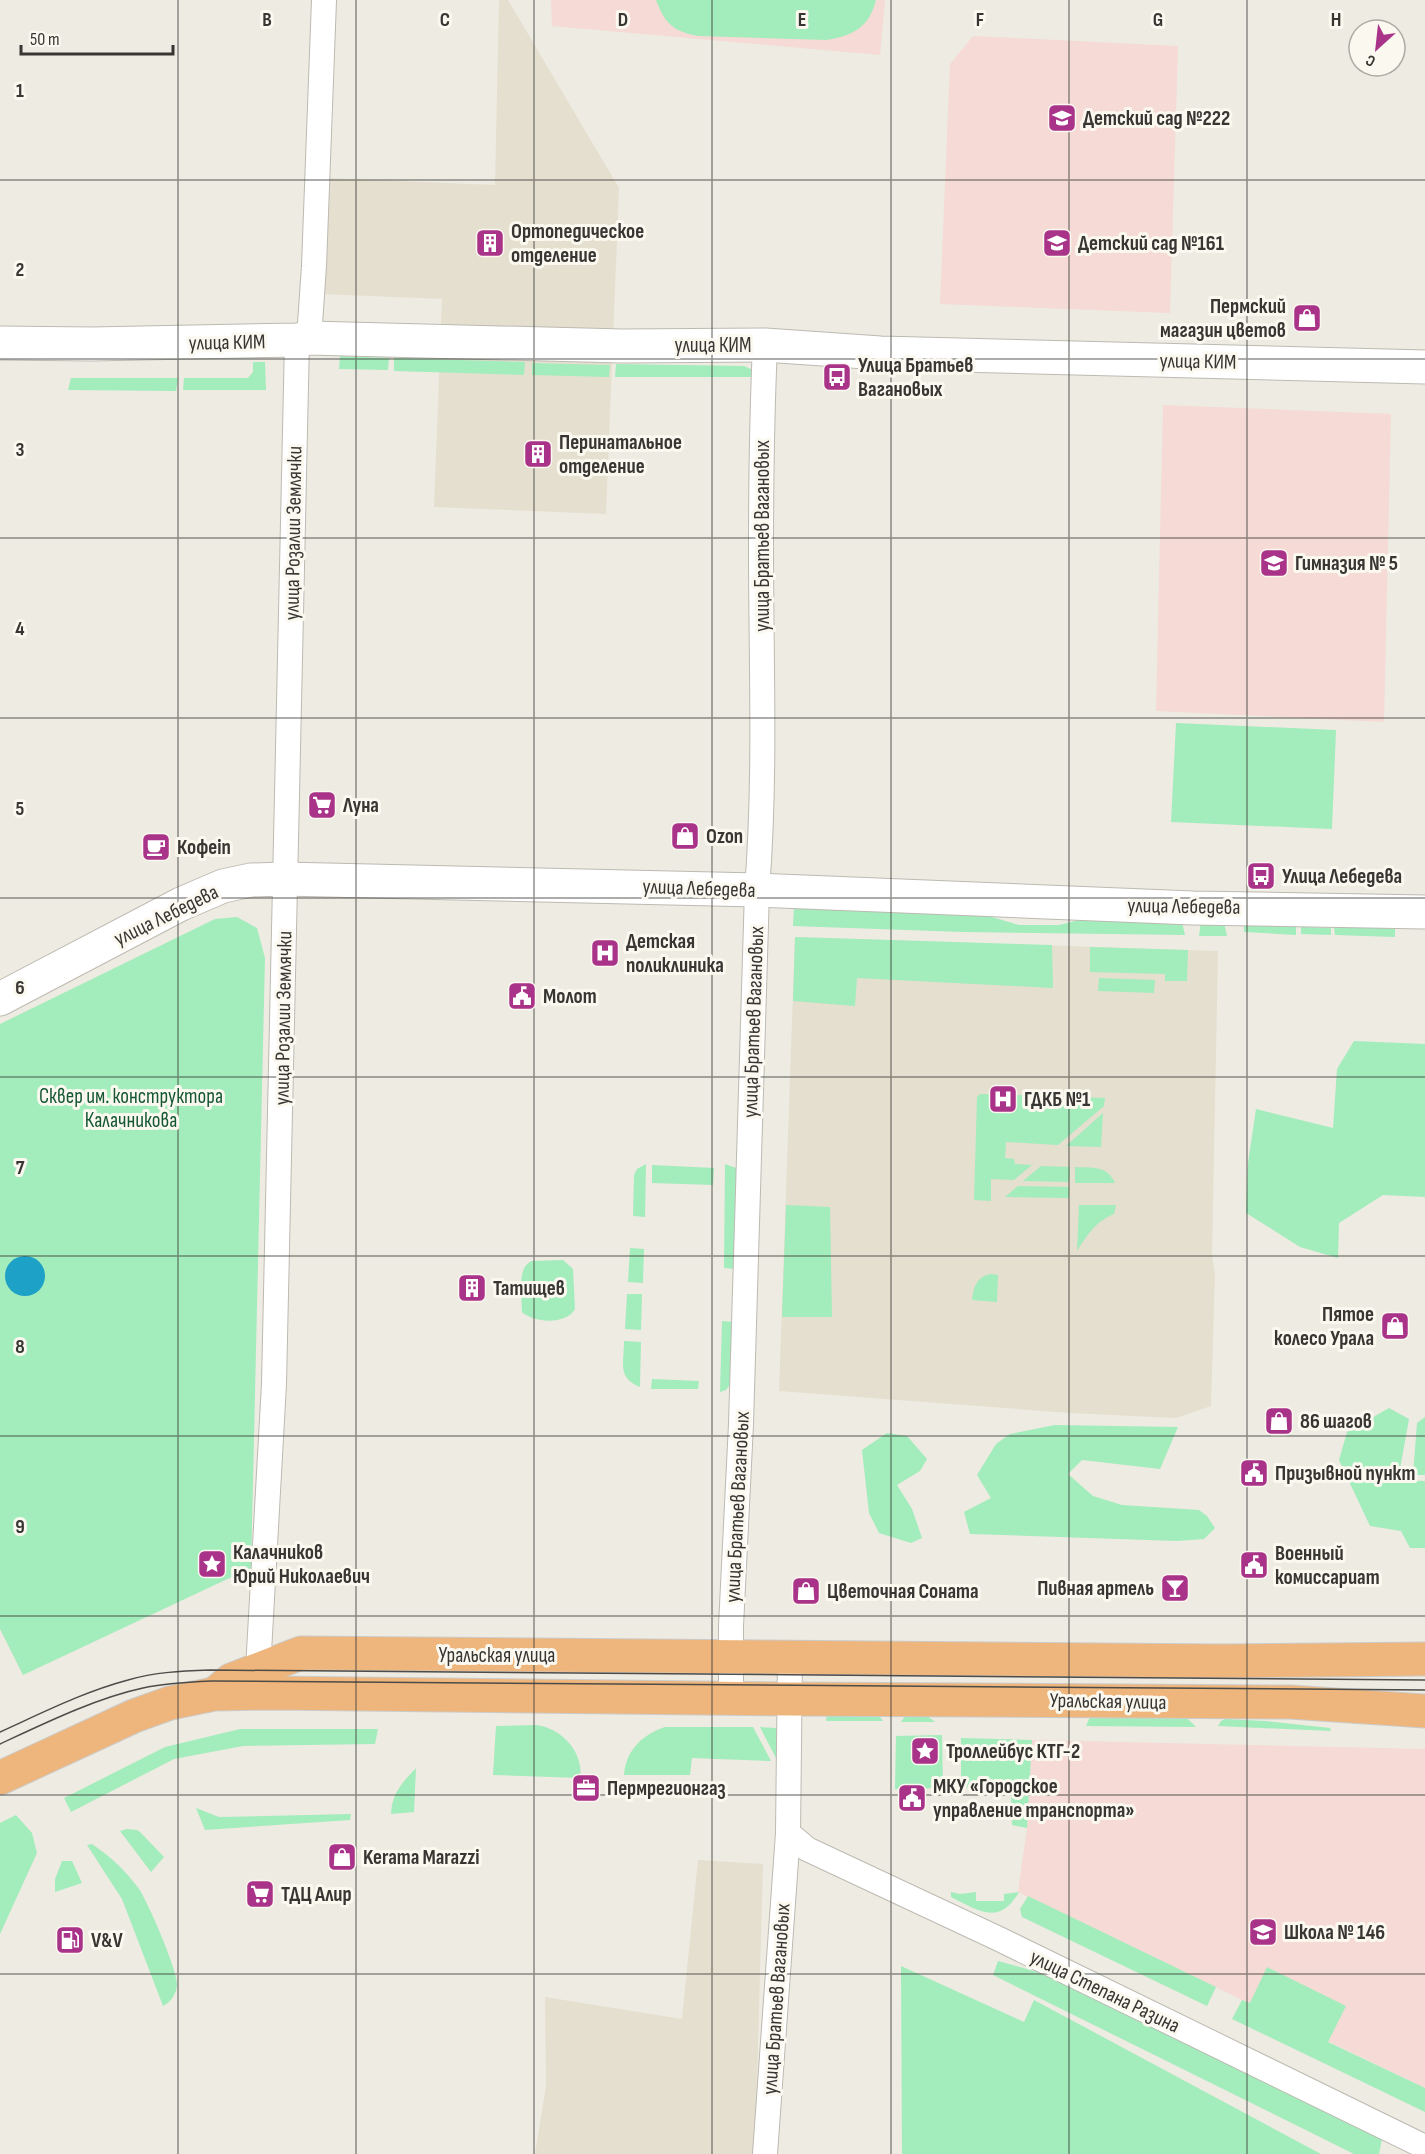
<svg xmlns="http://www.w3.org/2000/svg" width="1425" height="2154" font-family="'Sofia Sans Condensed',sans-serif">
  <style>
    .built { fill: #e4dfcf }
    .education { fill: #f5dad5 }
    .green { fill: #a3ecbc }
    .water { fill: #1ea1c7 }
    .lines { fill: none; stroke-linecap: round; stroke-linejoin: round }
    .street-casing { stroke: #bdbab2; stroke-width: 26 }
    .secondary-casing { stroke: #bdbab2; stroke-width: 35 }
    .primary-casing { stroke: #cbcbca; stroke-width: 35 }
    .street { stroke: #fff; stroke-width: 24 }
    .secondary { stroke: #fff; stroke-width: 33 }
    .primary { stroke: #eeb67c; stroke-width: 33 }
    .tram { stroke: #4d4c48; stroke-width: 1.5 }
    .grid { fill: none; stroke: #373633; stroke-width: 1.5; stroke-opacity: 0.55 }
    .labels { text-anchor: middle; stroke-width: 6; stroke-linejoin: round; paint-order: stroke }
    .poi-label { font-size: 21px; font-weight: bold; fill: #373633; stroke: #fbf8ef; text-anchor: start }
    .street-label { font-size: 21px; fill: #373633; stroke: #fbf8ef }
    .park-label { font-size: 21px; fill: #145733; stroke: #fbf8ef }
    .grid-label { font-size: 20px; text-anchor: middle; font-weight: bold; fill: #373633; stroke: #fbf8ef; stroke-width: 6; stroke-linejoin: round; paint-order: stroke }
  </style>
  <rect width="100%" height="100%" fill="#eeebe2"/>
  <!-- built -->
  <g class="built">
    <path d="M499,0H508L619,188L606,514L434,507L442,299L322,294L325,178L495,185Z"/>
    <path d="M795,937L1218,951L1212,1255L1215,1273L1211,1406L1176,1418L1070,1413L779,1391Z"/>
    <path d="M698,1860L763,1864L755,2154H535L546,2086L545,1997L682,2019Z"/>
  </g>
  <!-- education -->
  <g class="education">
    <path d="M551,0H885L880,55L552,26Z"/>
    <path d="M973,36L1178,46L1170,313L940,304L950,64Z"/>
    <path d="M1163,405L1391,414L1384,722L1156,711Z"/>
    <path d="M1032,1740L1425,1749V2088L1018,1892L1027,1828Z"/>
  </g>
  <!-- green -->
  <g class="green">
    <path d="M656,0H876C869,28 852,36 826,40L699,36C674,32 665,24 656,0Z"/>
    <path d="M340,356L389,358L388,370L339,369Z"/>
    <path d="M394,358L525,362L524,375L394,371Z"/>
    <path d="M253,362H265L266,390H183L184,378H248L253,372Z"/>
    <path d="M532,363L610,365L609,377L532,375Z"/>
    <path d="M616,364L744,366L753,370L754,377H615Z"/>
    <path d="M71,378H178L176,391L68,390Z"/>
    <path d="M1176,723L1336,730L1332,829L1171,822Z"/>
    <path d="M794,905L972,911L1019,925H1059L1095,916L1182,922L1185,935L963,932L793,926Z"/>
    <path d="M1284,916L1296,927V935L1244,932V926L1248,919Z"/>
    <path d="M237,917L257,928L265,958L251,1568L23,1675L0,1629V1024L215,919Z"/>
    <path d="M1349,917L1381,918L1388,928L1395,929V937L1335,935L1334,928H1340Z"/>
    <path d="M1201,921L1224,922L1227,936H1199Z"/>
    <path d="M1301,927L1331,928V935L1301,934Z"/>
    <path d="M795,937L1052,945L1053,988L857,978L855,1006L793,1001Z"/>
    <path d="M1090,947L1188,950L1187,981H1165V974L1090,972Z"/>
    <path d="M1099,978L1155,980L1154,993L1098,991Z"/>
    <path d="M1354,1041L1425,1044V1197L1383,1195L1339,1223L1338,1258L1300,1247L1246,1213L1248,1163L1256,1109L1333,1128L1337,1069Z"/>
    <path d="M980,1094H984L1105,1098L1104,1106L1058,1145L1006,1142L1005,1158L1014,1159L1015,1164L1032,1165L1014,1180L991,1179V1201L974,1200L977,1097Z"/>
    <path d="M1103,1113L1101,1147L1066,1146Z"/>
    <path d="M646,1164L645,1217L633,1216L634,1175L637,1169Z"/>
    <path d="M725,1164L739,1169L736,1269L724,1268Z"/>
    <path d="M652,1165L714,1168L713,1185L652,1183Z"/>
    <path d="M1041,1166L1070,1167L1069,1182L1023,1181Z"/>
    <path d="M1075,1167C1092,1168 1107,1165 1115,1183H1075Z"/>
    <path d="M1018,1186L1069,1187V1198L1005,1197Z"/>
    <path d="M786,1205L830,1207L832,1317H782Z"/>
    <path d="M1079,1205H1116L1114,1214C1095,1222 1088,1234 1077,1251Z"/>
    <path d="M630,1248L644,1249L643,1283L628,1282Z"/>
    <path d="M563,1260L573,1269L575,1309C567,1325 533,1323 522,1312C522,1297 516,1267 532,1261Z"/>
    <path d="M991,1274L998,1275L997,1302L972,1300C973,1288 977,1276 991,1274Z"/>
    <path d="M627,1294H642L641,1330L625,1329Z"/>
    <path d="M722,1321L735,1322L731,1383L726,1390L720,1392Z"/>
    <path d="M624,1341L641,1342L640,1387C617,1378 624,1363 624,1341Z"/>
    <path d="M652,1379L699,1381L698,1389H651Z"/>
    <path d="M1389,1408L1409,1419L1398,1480L1425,1481V1548H1410L1401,1531L1370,1526L1339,1460L1347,1432Z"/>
    <path d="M1425,1417V1475H1413L1417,1423Z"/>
    <path d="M1055,1425L1178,1427L1160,1469L1082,1460L1068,1474L1093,1496L1122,1505L1199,1510L1207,1516L1215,1528L1204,1539L1177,1541L970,1534L964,1512L991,1498L977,1475L996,1444L1010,1434Z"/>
    <path d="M887,1433L907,1436L927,1459L920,1471L897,1485L912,1509L922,1538L911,1543L879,1533L869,1513L862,1450Z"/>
    <path d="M827,1713H877L883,1721H826Z"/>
    <path d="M925,1714L935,1722H901L905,1716Z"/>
    <path d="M1090,1717H1179L1187,1718L1196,1727L1086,1726Z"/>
    <path d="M1225,1719L1265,1721L1330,1728L1331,1731L1218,1726L1221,1721Z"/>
    <path d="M536,1725C562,1728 584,1753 580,1778L493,1775L496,1726Z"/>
    <path d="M665,1727H753L771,1761L692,1758L690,1775H624C626,1750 642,1735 665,1727Z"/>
    <path d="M760,1727L776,1728L779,1740L776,1758Z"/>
    <path d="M240,1729H378L375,1744L243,1746L174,1759L71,1812L64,1798L165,1747Z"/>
    <path d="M942,1735L943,1788L895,1789L896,1736Z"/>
    <path d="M961,1738L1032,1740L1027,1828L1012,1825L1011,1788H961Z"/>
    <path d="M416,1768L414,1812L391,1814C392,1793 402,1783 416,1768Z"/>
    <path d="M196,1808L219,1817L351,1814L350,1820L205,1830Z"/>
    <path d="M16,1815L32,1833L37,1853L0,1934V1823Z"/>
    <path d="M127,1829L137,1830L141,1833L164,1857L151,1872L120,1831Z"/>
    <path d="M92,1844C110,1856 126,1871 139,1889C148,1902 177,1969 177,1984C177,1993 171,2002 163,2006L122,1899L87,1845Z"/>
    <path d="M62,1861H72L82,1883L55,1892V1879Z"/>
    <path d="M951,1892L960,1894L976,1892V1901H1004V1894L1019,1892C999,1926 979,1911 951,1897Z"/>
    <path d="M1028,1896L1216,1987L1207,2006L1022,1917L1020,1909Z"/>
    <path d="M998,1961L1038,1972L1382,2139L1379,2154H1354L993,1975Z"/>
    <path d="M901,1966L1024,2022L1034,2000L1321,2154H902Z"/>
    <path d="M1267,1967L1346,2006L1328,2042L1425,2088V2112L1232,2019L1242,2000L1250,2003Z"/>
  </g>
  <!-- water -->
  <circle class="water" cx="25" cy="1276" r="20"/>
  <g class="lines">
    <!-- street casing -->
    <g class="street-casing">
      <g id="street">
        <path d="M309,338L314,266L324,0"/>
        <path d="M264,1683L258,1670L274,1384L297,340"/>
        <path d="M731,1698V1626L741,1424L757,890C766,776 761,663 761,549C761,481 762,413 765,345"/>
        <path d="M788,1833L807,1849L997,1938L1425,2147"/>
        <path d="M765,2154L788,1833L790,1657"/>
      </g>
    </g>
    <!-- secondary casing -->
    <g class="secondary-casing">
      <g id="secondary">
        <path d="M0,343L92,344L297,340L309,338L622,346L765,345L880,353L1425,367"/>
        <path d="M0,999L181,904L223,886L251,880L284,879L757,890L1193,908L1425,912"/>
      </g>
    </g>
    <!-- primary casing -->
    <g class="primary-casing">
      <g id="primary">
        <path d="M218,1691L231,1680L301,1653L1224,1661L1425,1659"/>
        <path d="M0,1778L134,1716L170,1703L214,1694L271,1693L790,1699L1290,1702L1425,1711"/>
      </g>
    </g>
    <!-- street -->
    <use href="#street" class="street"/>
    <!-- secondary -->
    <use href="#secondary" class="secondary"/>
    <!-- primary -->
    <use href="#primary" class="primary"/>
    <!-- tram -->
    <g class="tram">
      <path d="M0,1732C42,1713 83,1692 128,1680C155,1672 182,1671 210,1670L1425,1680"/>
      <path d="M0,1744C43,1724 96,1698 143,1688C165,1683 189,1682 212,1681L1425,1690"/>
    </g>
  </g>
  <!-- grid -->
  <path class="grid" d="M178,0V2154M356,0V2154M534,0V2154M712,0V2154M891,0V2154M1069,0V2154M1247,0V2154M0,180H1425M0,359H1425M0,538H1425M0,718H1425M0,898H1425M0,1077H1425M0,1256H1425M0,1436H1425M0,1616H1425M0,1795H1425M0,1974H1425"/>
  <!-- icons -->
  <defs>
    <g id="school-square" transform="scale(1.5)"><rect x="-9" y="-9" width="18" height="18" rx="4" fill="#aa338a" stroke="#fbf8ef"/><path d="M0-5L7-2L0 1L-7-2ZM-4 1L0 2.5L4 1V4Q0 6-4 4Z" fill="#fff"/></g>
    <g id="building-square" transform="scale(1.5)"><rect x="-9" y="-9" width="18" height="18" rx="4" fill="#aa338a" stroke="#fbf8ef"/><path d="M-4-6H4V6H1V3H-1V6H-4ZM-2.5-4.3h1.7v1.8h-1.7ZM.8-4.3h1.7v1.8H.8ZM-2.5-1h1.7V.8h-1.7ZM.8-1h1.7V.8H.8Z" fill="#fff"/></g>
    <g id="shop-square" transform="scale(1.5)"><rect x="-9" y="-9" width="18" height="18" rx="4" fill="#aa338a" stroke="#fbf8ef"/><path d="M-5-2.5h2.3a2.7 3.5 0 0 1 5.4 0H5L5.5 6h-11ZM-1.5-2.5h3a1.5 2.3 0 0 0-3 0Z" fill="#fff"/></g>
    <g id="bus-square" transform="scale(1.5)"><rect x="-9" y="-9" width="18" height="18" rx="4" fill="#aa338a" stroke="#fbf8ef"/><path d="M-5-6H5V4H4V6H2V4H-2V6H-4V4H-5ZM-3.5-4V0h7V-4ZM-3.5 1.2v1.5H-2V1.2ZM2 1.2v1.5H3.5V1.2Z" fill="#fff"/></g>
    <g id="supermarket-square" transform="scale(1.5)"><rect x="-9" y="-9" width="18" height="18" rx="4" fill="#aa338a" stroke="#fbf8ef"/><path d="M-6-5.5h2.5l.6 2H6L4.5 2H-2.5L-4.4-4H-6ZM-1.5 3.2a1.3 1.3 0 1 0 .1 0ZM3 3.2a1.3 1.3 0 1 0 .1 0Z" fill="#fff"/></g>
    <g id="cafe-square" transform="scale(1.5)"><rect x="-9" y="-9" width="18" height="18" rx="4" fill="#aa338a" stroke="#fbf8ef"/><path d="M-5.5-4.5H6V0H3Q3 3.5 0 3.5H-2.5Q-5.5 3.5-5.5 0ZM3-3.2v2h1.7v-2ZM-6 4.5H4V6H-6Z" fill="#fff"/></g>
    <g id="hospital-square" transform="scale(1.5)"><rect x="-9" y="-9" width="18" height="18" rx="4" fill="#aa338a" stroke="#fbf8ef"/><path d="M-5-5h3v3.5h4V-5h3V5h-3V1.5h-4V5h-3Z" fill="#fff"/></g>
    <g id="civic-square" transform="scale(1.5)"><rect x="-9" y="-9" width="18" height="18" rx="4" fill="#aa338a" stroke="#fbf8ef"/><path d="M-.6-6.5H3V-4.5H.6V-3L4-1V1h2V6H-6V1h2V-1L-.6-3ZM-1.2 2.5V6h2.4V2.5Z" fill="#fff"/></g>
    <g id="sight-square" transform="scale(1.5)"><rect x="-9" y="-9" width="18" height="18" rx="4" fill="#aa338a" stroke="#fbf8ef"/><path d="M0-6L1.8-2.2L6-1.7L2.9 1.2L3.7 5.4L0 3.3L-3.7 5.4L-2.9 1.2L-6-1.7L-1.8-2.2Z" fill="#fff"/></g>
    <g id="bar-square" transform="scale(1.5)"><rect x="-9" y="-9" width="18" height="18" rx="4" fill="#aa338a" stroke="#fbf8ef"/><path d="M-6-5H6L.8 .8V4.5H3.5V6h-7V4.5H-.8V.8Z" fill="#fff"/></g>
    <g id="office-square" transform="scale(1.5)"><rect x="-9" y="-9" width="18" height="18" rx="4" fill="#aa338a" stroke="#fbf8ef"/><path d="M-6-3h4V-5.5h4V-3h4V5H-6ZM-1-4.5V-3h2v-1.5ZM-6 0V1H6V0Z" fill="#fff"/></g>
    <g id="fuel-square" transform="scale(1.5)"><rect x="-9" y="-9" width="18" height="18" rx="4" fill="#aa338a" stroke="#fbf8ef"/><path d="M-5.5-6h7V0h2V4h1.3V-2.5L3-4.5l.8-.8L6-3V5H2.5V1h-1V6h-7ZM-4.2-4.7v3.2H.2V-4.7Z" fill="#fff"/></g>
  </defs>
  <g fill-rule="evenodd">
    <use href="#school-square" x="1062" y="118"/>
    <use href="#building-square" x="490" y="243"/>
    <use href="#school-square" x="1057" y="243"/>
    <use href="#shop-square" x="1307" y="318"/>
    <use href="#bus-square" x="837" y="377"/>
    <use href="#building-square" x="538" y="454"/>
    <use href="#school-square" x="1274" y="563"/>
    <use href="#supermarket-square" x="322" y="805"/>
    <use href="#shop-square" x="685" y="836"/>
    <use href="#cafe-square" x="156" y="847"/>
    <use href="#bus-square" x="1261" y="876"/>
    <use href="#hospital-square" x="605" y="953"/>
    <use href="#civic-square" x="522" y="996"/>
    <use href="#hospital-square" x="1003" y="1099"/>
    <use href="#building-square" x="472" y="1288"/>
    <use href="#shop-square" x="1395" y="1326"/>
    <use href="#shop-square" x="1279" y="1421"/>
    <use href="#civic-square" x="1254" y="1473"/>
    <use href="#sight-square" x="212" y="1564"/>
    <use href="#civic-square" x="1254" y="1565"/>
    <use href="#bar-square" x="1175" y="1588"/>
    <use href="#shop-square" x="806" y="1591"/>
    <use href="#sight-square" x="925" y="1751"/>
    <use href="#office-square" x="586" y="1788"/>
    <use href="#civic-square" x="912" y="1798"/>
    <use href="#shop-square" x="342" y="1857"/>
    <use href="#supermarket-square" x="260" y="1894"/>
    <use href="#school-square" x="1263" y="1932"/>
    <use href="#fuel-square" x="70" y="1940"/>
  </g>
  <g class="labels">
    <!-- poi labels -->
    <g class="poi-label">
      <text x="1083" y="125">Детский сад №222</text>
      <text x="511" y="238">Ортопедическое<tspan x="511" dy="24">отделение</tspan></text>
      <text x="1078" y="250">Детский сад №161</text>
      <text x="1286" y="313" text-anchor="end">Пермский<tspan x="1286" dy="24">магазин цветов</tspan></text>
      <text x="858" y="372">Улица Братьев<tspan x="858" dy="24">Вагановых</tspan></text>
      <text x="559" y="449">Перинатальное<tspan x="559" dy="24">отделение</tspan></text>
      <text x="1295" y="570">Гимназия № 5</text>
      <text x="343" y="812">Луна</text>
      <text x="706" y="843">Ozon</text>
      <text x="177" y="854">Кофеin</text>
      <text x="1282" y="883">Улица Лебедева</text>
      <text x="626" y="948">Детская<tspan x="626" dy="24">поликлиника</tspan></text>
      <text x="543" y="1003">Молот</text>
      <text x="1024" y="1106">ГДКБ №1</text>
      <text x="493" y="1295">Татищев</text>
      <text x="1374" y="1321" text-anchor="end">Пятое<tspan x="1374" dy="24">колесо Урала</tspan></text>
      <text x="1300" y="1428">86 шагов</text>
      <text x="1275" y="1480">Призывной пункт</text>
      <text x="233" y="1559">Калачников<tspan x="233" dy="24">Юрий Николаевич</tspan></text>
      <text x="1275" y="1560">Военный<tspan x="1275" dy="24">комиссариат</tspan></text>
      <text x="1154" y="1595" text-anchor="end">Пивная артель</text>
      <text x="827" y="1598">Цветочная Соната</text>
      <text x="946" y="1758">Троллейбус КТГ-2</text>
      <text x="933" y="1793">МКУ «Городское<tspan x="933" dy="24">управление транспорта»</tspan></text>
      <text x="607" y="1795">Пермрегионгаз</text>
      <text x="363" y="1864">Kerama Marazzi</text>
      <text x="281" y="1901">ТДЦ Алир</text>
      <text x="1284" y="1939">Школа № 146</text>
      <text x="91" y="1947">V&amp;V</text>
    </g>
    <!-- street labels -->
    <g class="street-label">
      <text transform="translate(227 342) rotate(-1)" y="7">улица КИМ</text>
      <text x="713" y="352">улица КИМ</text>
      <text transform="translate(1198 361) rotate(1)" y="7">улица КИМ</text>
      <text transform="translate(293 533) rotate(-89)" y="7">улица Розалии Землячки</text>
      <text transform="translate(762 536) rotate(-90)" y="7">улица Братьев Вагановых</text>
      <text transform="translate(699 888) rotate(2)" y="7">улица Лебедева</text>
      <text transform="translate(1184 906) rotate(1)" y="7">улица Лебедева</text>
      <text transform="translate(166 915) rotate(-26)" y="7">улица Лебедева</text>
      <text transform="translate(283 1018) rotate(-89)" y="7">улица Розалии Землячки</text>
      <text transform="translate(753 1022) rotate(-88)" y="7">улица Братьев Вагановых</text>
      <text transform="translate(737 1507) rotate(-87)" y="7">улица Братьев Вагановых</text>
      <text x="497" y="1662">Уральская улица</text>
      <text transform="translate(1108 1701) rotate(1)" y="7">Уральская улица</text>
      <text transform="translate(1105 1991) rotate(26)" y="7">улица Степана Разина</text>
      <text transform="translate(776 1999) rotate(-86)" y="7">улица Братьев Вагановых</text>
    </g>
    <!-- park labels -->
    <g class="park-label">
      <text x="131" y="1103">Сквер им. конструктора<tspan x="131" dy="24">Калачникова</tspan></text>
    </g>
  </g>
  <g class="grid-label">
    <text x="267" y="26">B</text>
    <text x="445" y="26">C</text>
    <text x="623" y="26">D</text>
    <text x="802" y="26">E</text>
    <text x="980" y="26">F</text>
    <text x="1158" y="26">G</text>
    <text x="1336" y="26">H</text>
    <text x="20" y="97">1</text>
    <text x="20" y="276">2</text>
    <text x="20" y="456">3</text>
    <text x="20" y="635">4</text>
    <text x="20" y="815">5</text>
    <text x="20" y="994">6</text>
    <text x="20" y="1174">7</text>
    <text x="20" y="1353">8</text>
    <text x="20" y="1533">9</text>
  </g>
  <!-- north arrow -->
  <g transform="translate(1377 48) rotate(207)"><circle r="28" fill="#fbf8ef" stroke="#adaaa4" stroke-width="1.5"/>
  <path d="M0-4.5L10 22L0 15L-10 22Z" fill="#aa338a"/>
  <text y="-9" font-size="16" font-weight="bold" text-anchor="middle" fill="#373633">С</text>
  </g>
  <!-- scale -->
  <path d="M21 45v9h152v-9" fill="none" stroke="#373633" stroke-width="3"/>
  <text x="30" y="45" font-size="18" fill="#373633" stroke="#fbf8ef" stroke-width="4.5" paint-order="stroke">50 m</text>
</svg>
